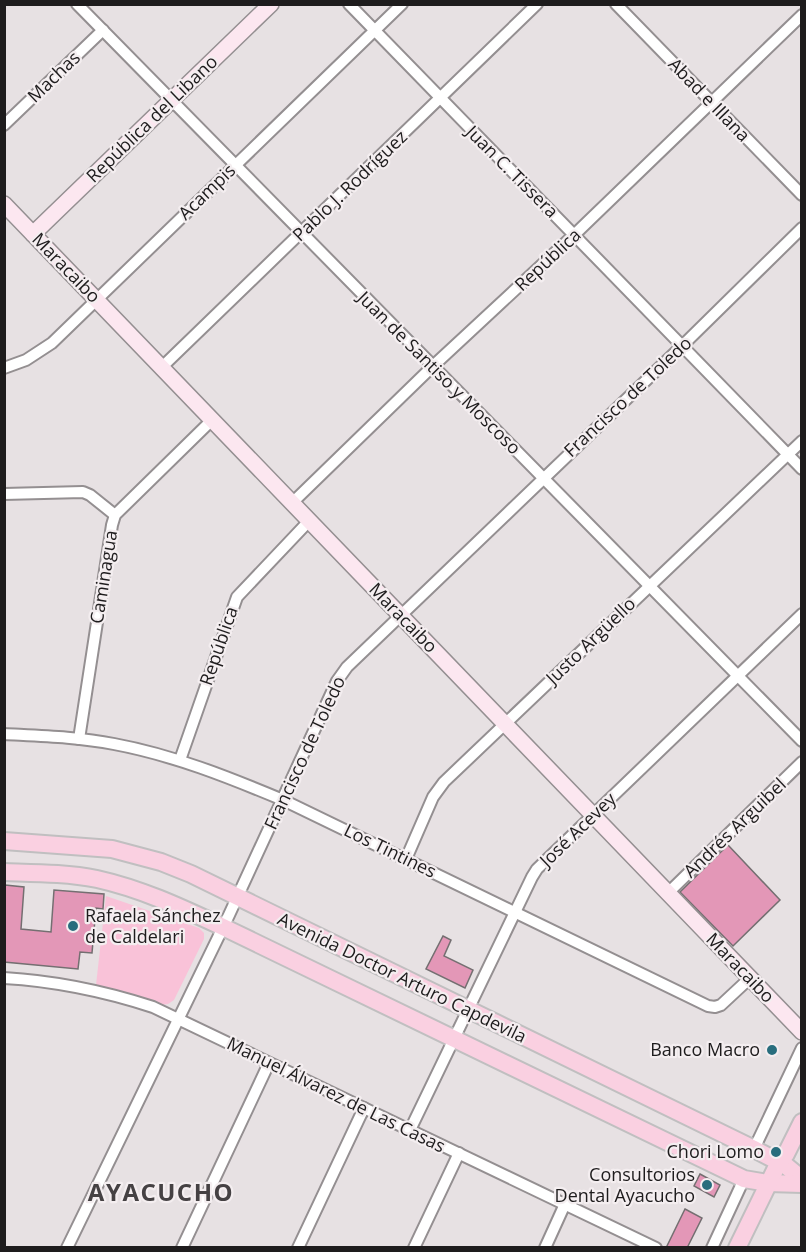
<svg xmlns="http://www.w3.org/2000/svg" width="806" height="1252" font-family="'Open Sans',sans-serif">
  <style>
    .green { fill: #f9c2d8 }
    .building { fill: #e397b7; stroke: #746f71; stroke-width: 1.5 }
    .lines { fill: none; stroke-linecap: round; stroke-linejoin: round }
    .street-casing { stroke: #948f91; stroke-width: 14 }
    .secondary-casing { stroke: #948f91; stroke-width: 18 }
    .primary-casing { stroke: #c0bfc0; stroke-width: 20 }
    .street { stroke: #fff; stroke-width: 10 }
    .secondary { stroke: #fce7f0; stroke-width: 15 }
    .primary { stroke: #fad0e1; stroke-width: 16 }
    .poi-dot { fill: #286d7d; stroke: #f4eef0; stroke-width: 2 }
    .labels { text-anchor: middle; stroke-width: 4.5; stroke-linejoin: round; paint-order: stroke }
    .street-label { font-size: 18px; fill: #1e1c1d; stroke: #f4eef0 }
    .poi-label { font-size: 18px; fill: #1e1c1d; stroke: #f4eef0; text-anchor: end }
    .district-label { font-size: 24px; font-weight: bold; letter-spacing: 1.5px; fill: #454143; stroke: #f4eef0 }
  </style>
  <rect width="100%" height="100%" fill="#e7e1e3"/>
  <!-- green -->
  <path class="green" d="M106,896L199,928L204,933V939L174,1000L168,1004L161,1005L96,985Z"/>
  <!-- building -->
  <g class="building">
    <path d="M728,845L780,900L733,946L680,892Z"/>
    <path d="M5,885L24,887L21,929L51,932L54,890L104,894L103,909L96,908L92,953L80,952L78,969L4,962Z"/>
    <path d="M443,936L451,940L444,956L473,970L465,988L426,969Z"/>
    <path d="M700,1174L720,1185L714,1197L694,1186Z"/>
    <path d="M685,1209L702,1218L687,1248H666Z"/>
  </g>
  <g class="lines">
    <!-- street casing -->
    <g class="street-casing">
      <g id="street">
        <path d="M77,4L802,741"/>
        <path d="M349,4L802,469"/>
        <path d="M616,4L802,195"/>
        <path d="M4,125L103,30"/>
        <path d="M162,367L537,4"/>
        <path d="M4,368L26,360L52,343L402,4"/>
        <path d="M4,494L83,492L90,495L115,515"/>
        <path d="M292,503L433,366L574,235L802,15"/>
        <path d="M4,734C41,736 78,737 114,744C173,755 228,777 283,800L708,1006L715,1007L721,1005L750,978"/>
        <path d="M79,739L112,525L115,515L212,420"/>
        <path d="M180,760L237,597L309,521"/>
        <path d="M406,859L433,797L444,782L802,441"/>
        <path d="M668,893L802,762"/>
        <path d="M4,978C56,981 104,991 153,1007L656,1248"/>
        <path d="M410,1130L532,877L537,869L802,614"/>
        <path d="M754,1149L802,1048"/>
        <path d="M67,1248L229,915L337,681L347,667L683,345L802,228"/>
        <path d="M182,1248L269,1063"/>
        <path d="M298,1248L364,1108"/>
        <path d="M414,1248L459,1153"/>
        <path d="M545,1248L565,1204"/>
        <path d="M712,1248L744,1179"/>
      </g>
    </g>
    <!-- secondary casing -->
    <g class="secondary-casing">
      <g id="secondary">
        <path d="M4,204L802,1032"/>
        <path d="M33,234L271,4"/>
      </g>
    </g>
    <!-- primary casing -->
    <g class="primary-casing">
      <g id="primary">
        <path d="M4,841L112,849L161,862L191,874L754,1149L785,1165L802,1179"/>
        <path d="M4,872C35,873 67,873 97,879C142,889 182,908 223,927L744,1179L768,1183L802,1184"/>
        <path d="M737,1248L779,1162L786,1154L802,1122"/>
      </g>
    </g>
    <!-- street -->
    <use href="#street" class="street"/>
    <!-- secondary -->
    <use href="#secondary" class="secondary"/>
    <!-- primary -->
    <use href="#primary" class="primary"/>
  </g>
  <!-- markers -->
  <g class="poi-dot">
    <circle cx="73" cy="926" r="6"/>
    <circle cx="772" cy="1050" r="6"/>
    <circle cx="776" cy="1152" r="6"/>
    <circle cx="707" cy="1185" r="6"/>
  </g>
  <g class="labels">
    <!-- street labels -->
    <g class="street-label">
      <text transform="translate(54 77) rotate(-44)" y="6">Machas</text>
      <text transform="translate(709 100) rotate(46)" y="6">Abad e Illana</text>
      <text transform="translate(152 119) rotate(-44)" y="6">República del Libano</text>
      <text transform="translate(512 172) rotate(45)" y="6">Juan C. Tissera</text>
      <text transform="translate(350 186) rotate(-44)" y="6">Pablo J. Rodríguez</text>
      <text transform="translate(207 192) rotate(-44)" y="6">Acampis</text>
      <text transform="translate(548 260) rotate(-43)" y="6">República</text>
      <text transform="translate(66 268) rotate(46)" y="6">Maracaibo</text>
      <text transform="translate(439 373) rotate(45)" y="6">Juan de Santiso y Moscoso</text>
      <text transform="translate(628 397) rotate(-43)" y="6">Francisco de Toledo</text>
      <text transform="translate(104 577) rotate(-81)" y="6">Caminagua</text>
      <text transform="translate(403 618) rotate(46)" y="6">Maracaibo</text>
      <text transform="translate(591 641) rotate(-44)" y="6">Justo Argüello</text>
      <text transform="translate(219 646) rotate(-71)" y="6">República</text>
      <text transform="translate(305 753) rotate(-65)" y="6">Francisco de Toledo</text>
      <text transform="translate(735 828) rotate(-44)" y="6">Andrés Arguibel</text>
      <text transform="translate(578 830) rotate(-44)" y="6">José Acevey</text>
      <text transform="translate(390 851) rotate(26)" y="6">Los Tintines</text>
      <text transform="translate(740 968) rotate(46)" y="6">Maracaibo</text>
      <text transform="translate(402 978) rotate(26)" y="6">Avenida Doctor Arturo Capdevila</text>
      <text transform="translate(336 1095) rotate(26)" y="6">Manuel Álvarez de Las Casas</text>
    </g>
    <!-- poi labels -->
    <g class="poi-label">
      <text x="85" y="922" text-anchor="start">Rafaela Sánchez<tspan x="85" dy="21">de Caldelari</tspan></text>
      <text x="760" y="1056">Banco Macro</text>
      <text x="764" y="1158">Chori Lomo</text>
      <text x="695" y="1181">Consultorios<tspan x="695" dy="21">Dental Ayacucho</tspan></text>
    </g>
    <!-- district labels -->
    <g class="district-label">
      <text x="161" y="1201">AYACUCHO</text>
    </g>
  </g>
  <!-- border -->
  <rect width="806" height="1252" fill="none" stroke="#1e1c1d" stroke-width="12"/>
</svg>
